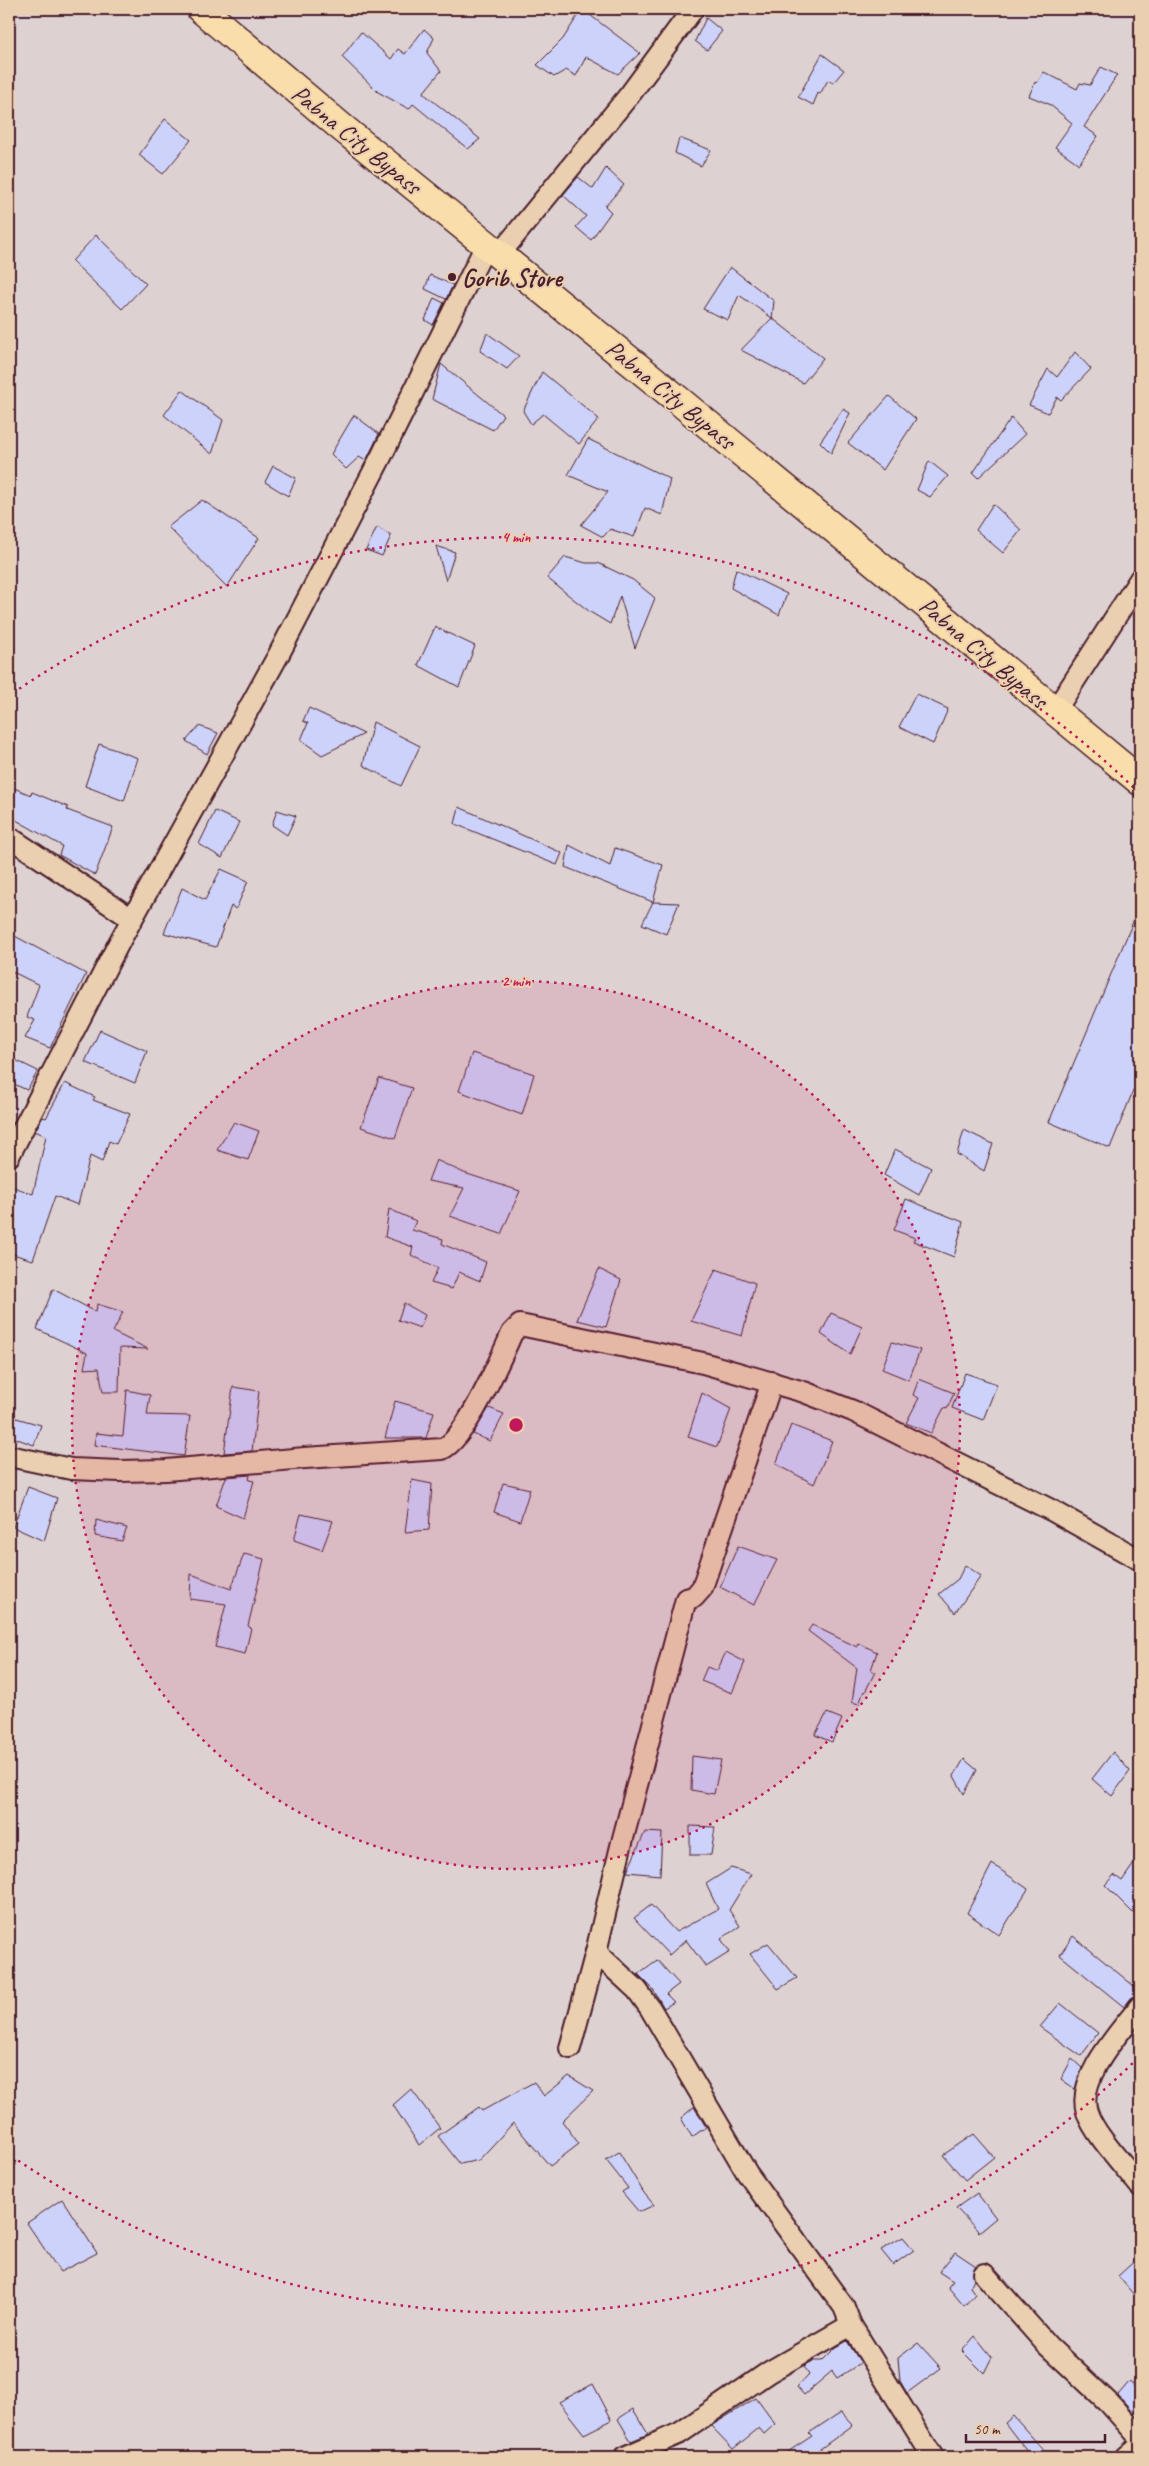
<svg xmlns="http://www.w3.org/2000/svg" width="1149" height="2466" font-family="Caveat,sans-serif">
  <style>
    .built { fill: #ddd1d2 }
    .building { fill: #cdd2fb; stroke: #4a1f2b }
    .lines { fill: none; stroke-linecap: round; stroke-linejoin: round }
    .street-casing { stroke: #4a1f2b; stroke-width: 24 }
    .highway-casing { stroke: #4a1f2b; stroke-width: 31 }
    .street { stroke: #eacfb1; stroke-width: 20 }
    .highway { stroke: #f9deab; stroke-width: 28 }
    .ring { fill: none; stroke: #c2185b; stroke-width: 2.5; stroke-dasharray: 2.5 5 }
    .poi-dot { fill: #4a1f2b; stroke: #eacfb1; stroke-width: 2 }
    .labels { text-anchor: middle; stroke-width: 4; stroke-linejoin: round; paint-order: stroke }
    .street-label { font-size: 25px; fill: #4a1f2b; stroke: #eacfb1 }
    .poi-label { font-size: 25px; font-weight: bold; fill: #4a1f2b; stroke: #eacfb1; text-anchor: start }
    .centre { fill: #c2185b; stroke: #eacfb1; stroke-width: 2.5 }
    .ring-label { font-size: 15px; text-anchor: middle; font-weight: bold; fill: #c2185b; stroke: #eacfb1; stroke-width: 4; stroke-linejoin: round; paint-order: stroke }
  </style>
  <rect width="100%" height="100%" fill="#e4d0c0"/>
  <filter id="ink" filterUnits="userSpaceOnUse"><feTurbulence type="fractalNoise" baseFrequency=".02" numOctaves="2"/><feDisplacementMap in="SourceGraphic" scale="10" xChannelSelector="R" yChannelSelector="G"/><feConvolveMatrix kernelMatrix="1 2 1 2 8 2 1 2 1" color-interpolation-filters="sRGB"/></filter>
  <g filter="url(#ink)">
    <!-- built -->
    <rect class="built" x="9" y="9" width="1131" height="2448"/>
    <!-- building -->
    <g class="building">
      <path d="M582,9L640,53L618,74L586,57L576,76L566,70L554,77L537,65L563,39Z"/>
      <path d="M706,18L722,31L707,50L695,41Z"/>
      <path d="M424,29L434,38L427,53L441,71L423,93L480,139L468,149L413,104L409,109L378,92L342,57L361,32L391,59L398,49L405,54Z"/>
      <path d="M822,54L844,70L833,83L828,80L820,94L818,93L813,105L798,97Z"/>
      <path d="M1101,67L1117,75L1084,127L1098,136L1079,164L1055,147L1072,123L1049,104L1029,96L1035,82L1037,83L1044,72L1077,89L1080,83L1090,85Z"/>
      <path d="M165,119L191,140L163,174L139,155Z"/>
      <path d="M679,138L711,150L701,166L675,153Z"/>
      <path d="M606,168L624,185L605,206L611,212L591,240L576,227L586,216L563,195L578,177L593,189Z"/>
      <path d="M96,235L146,284L122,309L72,261Z"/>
      <path d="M730,267L774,301L772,318L739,295L728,320L703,309Z"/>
      <path d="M430,275L453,285L446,299L425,289Z"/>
      <path d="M434,298L444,303L433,325L425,320Z"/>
      <path d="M772,318L823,358L803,383L741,350Z"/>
      <path d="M487,333L519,356L507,369L480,351Z"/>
      <path d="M1075,352L1091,369L1061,400L1057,397L1048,413L1029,405L1048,369L1057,377Z"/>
      <path d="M441,364L503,415L493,430L432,399Z"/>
      <path d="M542,372L599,419L579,444L543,414L531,424L523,411Z"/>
      <path d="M182,390L223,420L212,454L164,415Z"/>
      <path d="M889,396L916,419L883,470L848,443Z"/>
      <path d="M843,409L850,413L831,453L820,442Z"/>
      <path d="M354,415L379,434L366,461L359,457L346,469L331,454Z"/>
      <path d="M1011,418L1025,434L978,478L973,473Z"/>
      <path d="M588,439L670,479L662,515L645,508L634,537L610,529L603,537L581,525L608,492L568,475Z"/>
      <path d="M929,461L948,476L930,497L917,490Z"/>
      <path d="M273,466L296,478L288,496L265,482Z"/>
      <path d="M202,500L259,538L227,587L168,527Z"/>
      <path d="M993,504L1021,530L1003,553L976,530Z"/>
      <path d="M377,527L391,536L382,556L366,550Z"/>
      <path d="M436,546L455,552L446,581Z"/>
      <path d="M565,557L586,563H598L633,580L655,598L635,648L620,596L610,624L590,612L547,578Z"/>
      <path d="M736,569L787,594L779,615L731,588Z"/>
      <path d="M435,627L475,646L459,687L418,665Z"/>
      <path d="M916,694L948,709L933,744L899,727Z"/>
      <path d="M309,708L364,734L322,755L301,740L308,723L303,721Z"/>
      <path d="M373,722L420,746L401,786L363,765Z"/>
      <path d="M199,726L218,733L207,754L186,741Z"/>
      <path d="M99,744L138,758L124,801L85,786Z"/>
      <path d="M9,786L31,795L32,792L68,807L67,810L113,827L95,875L59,855L62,846L9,816Z"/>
      <path d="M459,807L562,853L557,865L455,824Z"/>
      <path d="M277,810L296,816L287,835L272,825Z"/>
      <path d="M215,811L239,822L222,858L199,844Z"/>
      <path d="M569,845L610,866L615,848L663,865L653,902L565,867Z"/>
      <path d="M221,869L248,881L236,909L231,906L216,947L164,933L182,888L205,900Z"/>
      <path d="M653,902L679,903L666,934L642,924Z"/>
      <path d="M1140,905V1074L1110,1148L1049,1122Z"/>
      <path d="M9,933L86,974L50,1048L25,1038L35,1020L27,1017L39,985L9,970Z"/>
      <path d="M100,1030L147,1051L135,1083L85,1062Z"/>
      <path d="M472,1053L534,1074L522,1115L459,1091Z"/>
      <path d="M9,1057L38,1071L27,1090L9,1082Z"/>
      <path d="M379,1078L412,1088L395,1138L361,1127Z"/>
      <path d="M65,1083L95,1097L93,1100L130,1114L116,1144L109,1141L102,1162L90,1156L78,1205L55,1196L33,1260L9,1253V1195L11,1186L33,1194L46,1136L35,1131L43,1117L46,1118Z"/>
      <path d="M234,1122L259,1131L248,1160L217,1150Z"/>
      <path d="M964,1130L993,1144L984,1171L957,1154Z"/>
      <path d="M895,1149L931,1168L919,1195L884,1175Z"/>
      <path d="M436,1160L464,1173L520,1191L501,1234L450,1216L464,1188L428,1181Z"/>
      <path d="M906,1199L963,1222L954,1257L913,1241L915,1238L894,1230Z"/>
      <path d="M389,1209L416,1221L412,1230L443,1239L442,1244L486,1262L480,1281L459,1272L452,1289L431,1283L438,1268L411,1255L413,1247L385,1237Z"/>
      <path d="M599,1269L621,1280L606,1327L577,1320Z"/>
      <path d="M716,1269L755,1283L742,1336L691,1321Z"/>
      <path d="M53,1289L96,1312L97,1304L123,1312L113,1332L148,1349L120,1348L119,1392H103L99,1368L84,1369L87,1353L37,1329Z"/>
      <path d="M404,1303L425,1315L420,1328L398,1320Z"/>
      <path d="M831,1313L862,1327L850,1354L821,1334Z"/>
      <path d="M892,1342L920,1350L909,1380L882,1369Z"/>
      <path d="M965,1373L997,1384L983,1420L952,1408Z"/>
      <path d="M919,1379L954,1393L947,1409L944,1408L931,1433L906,1423L919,1398L913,1395Z"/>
      <path d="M233,1387L259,1391L252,1451L224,1453Z"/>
      <path d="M127,1390L150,1395L147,1415L190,1416L184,1456L94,1445L96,1433L123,1436Z"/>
      <path d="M702,1393L731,1409L717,1447L688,1437Z"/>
      <path d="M395,1401L434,1412L426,1438H385Z"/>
      <path d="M489,1408L504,1414L490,1441L473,1434Z"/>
      <path d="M9,1416L41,1425L34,1445L9,1436Z"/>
      <path d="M791,1425L832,1441L814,1484L776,1464Z"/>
      <path d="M250,1475L249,1480L254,1481L243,1518L216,1506L226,1477Z"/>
      <path d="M412,1480L432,1484L429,1530L405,1532Z"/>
      <path d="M503,1483L530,1489L520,1521L494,1512Z"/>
      <path d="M28,1487L57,1498L44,1541L13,1527Z"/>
      <path d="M301,1514L333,1521L322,1550L294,1540Z"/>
      <path d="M96,1520L127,1528L122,1541L95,1536Z"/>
      <path d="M738,1546L777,1560L754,1605L720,1587Z"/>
      <path d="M244,1554L264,1559L248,1626L251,1628L245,1654L215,1647L226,1604L190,1599L191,1574L231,1589Z"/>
      <path d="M965,1565L981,1576L955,1613L939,1594L958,1579Z"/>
      <path d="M812,1625L857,1647L858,1643L877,1652L871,1670L875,1672L865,1692L864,1691L859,1704L852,1702L857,1668L808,1631Z"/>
      <path d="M726,1652L745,1662L732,1693L701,1681L707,1667L717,1671Z"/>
      <path d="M827,1713L842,1719L832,1742L815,1735Z"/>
      <path d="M1113,1752L1130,1771L1112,1796L1092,1779Z"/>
      <path d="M692,1756L721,1760L714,1794L691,1790Z"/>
      <path d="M964,1759L977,1770L964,1794L954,1776Z"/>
      <path d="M690,1826L715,1827L711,1855H690Z"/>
      <path d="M645,1832L662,1833L660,1875L627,1872Z"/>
      <path d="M1140,1855V1904L1133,1913L1105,1885L1114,1875L1122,1881Z"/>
      <path d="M992,1864L1028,1889L999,1935L967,1913Z"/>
      <path d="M731,1868L751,1874L729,1910L740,1926L721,1939L730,1952L706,1967L686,1940L669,1955L634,1918L651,1905L676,1932L718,1909L706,1884Z"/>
      <path d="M1073,1936L1140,1991V1994L1131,1998L1124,2007L1060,1955Z"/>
      <path d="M768,1943L797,1978L778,1989L750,1954Z"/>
      <path d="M657,1960L679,1984L666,1994L674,2002L664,2008L653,1989L638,1974Z"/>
      <path d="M1060,2003L1098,2033L1081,2056L1040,2027Z"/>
      <path d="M1072,2059L1082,2068L1075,2089L1061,2079Z"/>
      <path d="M569,2076L593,2091L562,2121L579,2144L550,2166L513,2123L479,2160L460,2164L438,2136L479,2107L482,2111L534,2082L544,2096Z"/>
      <path d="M411,2089L440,2128L419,2145L393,2105Z"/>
      <path d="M694,2107L706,2127L692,2137L681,2118Z"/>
      <path d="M974,2134L994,2157L965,2180L943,2155Z"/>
      <path d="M619,2152L644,2193L654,2205L639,2212L622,2192L628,2188L606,2160Z"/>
      <path d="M977,2193L996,2218L979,2232L956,2208Z"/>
      <path d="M62,2199L97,2253L60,2272L27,2223Z"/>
      <path d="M903,2237L914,2250L893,2265L881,2250Z"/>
      <path d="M955,2252L976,2266L973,2271L974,2279L970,2287L975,2294L964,2306L948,2287L953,2281L939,2272Z"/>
      <path d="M1140,2256V2302L1118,2276Z"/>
      <path d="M975,2336L992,2357L984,2373L962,2351Z"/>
      <path d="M847,2341L861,2363L837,2378L832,2371L804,2395L797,2387L809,2374L804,2366L813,2361H822L835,2348Z"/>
      <path d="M918,2343L941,2368L907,2393L900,2381L898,2358Z"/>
      <path d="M1130,2381L1140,2394V2420L1118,2395Z"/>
      <path d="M593,2384L612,2420L584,2434L559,2402Z"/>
      <path d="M756,2398L775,2424L764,2434L759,2428L733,2449L711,2426Z"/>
      <path d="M633,2409L648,2434L631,2441L618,2419Z"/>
      <path d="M841,2412L853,2425L809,2457H780L812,2436L809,2433Z"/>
      <path d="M1013,2416L1050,2457H1031L1005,2423Z"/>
    </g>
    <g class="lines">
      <!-- street casing -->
      <g class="street-casing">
        <g id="street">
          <path d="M499,255L631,93L693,9"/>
          <path d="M1055,711L1140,579"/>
          <path d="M9,837L132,919"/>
          <path d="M9,1156L121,939L279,654L381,457L486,245"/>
          <path d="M9,1456L71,1469L120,1471L166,1470L305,1458L442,1449C465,1440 501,1358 512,1333L520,1325L703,1363L804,1392L853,1411L1053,1511L1140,1560"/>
          <path d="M596,1952L637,1990L650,2008L747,2173L844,2307L851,2325L933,2457"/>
          <path d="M1140,2006C1121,2031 1076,2078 1087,2112C1093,2133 1126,2168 1140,2186"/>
          <path d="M570,2048L596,1952L621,1846L686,1599L694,1597L702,1588L772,1382"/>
          <path d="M984,2274L1048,2346L1109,2403L1140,2438"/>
          <path d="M625,2457L680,2433L769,2372L851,2325"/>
          <path d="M1126,2457L1140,2445"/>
        </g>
      </g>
      <!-- highway casing -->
      <g class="highway-casing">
        <path id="highway" d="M201,9L340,126L677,399L1140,781"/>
      </g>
      <!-- street -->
      <use href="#street" class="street"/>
      <!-- highway -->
      <use href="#highway" class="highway"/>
    </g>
  </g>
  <!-- distance rings -->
  <circle cx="516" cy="1425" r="444" fill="#c2185b" fill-opacity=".12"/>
  <g class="ring">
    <circle cx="516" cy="1425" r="444"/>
    <path d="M1138 2058A888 888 0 0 1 13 2157M13 693A888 888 0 0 1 1138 792"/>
  </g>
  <!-- markers -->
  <circle class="poi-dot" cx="452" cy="277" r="5"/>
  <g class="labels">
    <!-- street labels -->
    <g class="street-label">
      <text transform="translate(357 139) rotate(39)" y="9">Pabna City Bypass</text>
      <text transform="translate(671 394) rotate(39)" y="9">Pabna City Bypass</text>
      <text transform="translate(984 652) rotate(40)" y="9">Pabna City Bypass</text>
    </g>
    <!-- poi labels -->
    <g class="poi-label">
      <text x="462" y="286">Gorib Store</text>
    </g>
  </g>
  <circle cx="516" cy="1425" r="8" class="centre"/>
  <g class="ring-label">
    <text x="516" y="542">4 min</text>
    <text x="516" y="986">2 min</text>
  </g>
  <!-- margin -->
  <rect width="1149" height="2466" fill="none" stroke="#eacfb1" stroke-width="30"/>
  <rect x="15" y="15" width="1119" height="2436" fill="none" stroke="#4a1f2b" stroke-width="2" filter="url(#ink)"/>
  <!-- scale -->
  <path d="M966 2434v8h139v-8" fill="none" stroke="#4a1f2b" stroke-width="2.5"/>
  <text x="974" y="2434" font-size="15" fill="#4a1f2b" stroke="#eacfb1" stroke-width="4" paint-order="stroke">50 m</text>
</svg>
